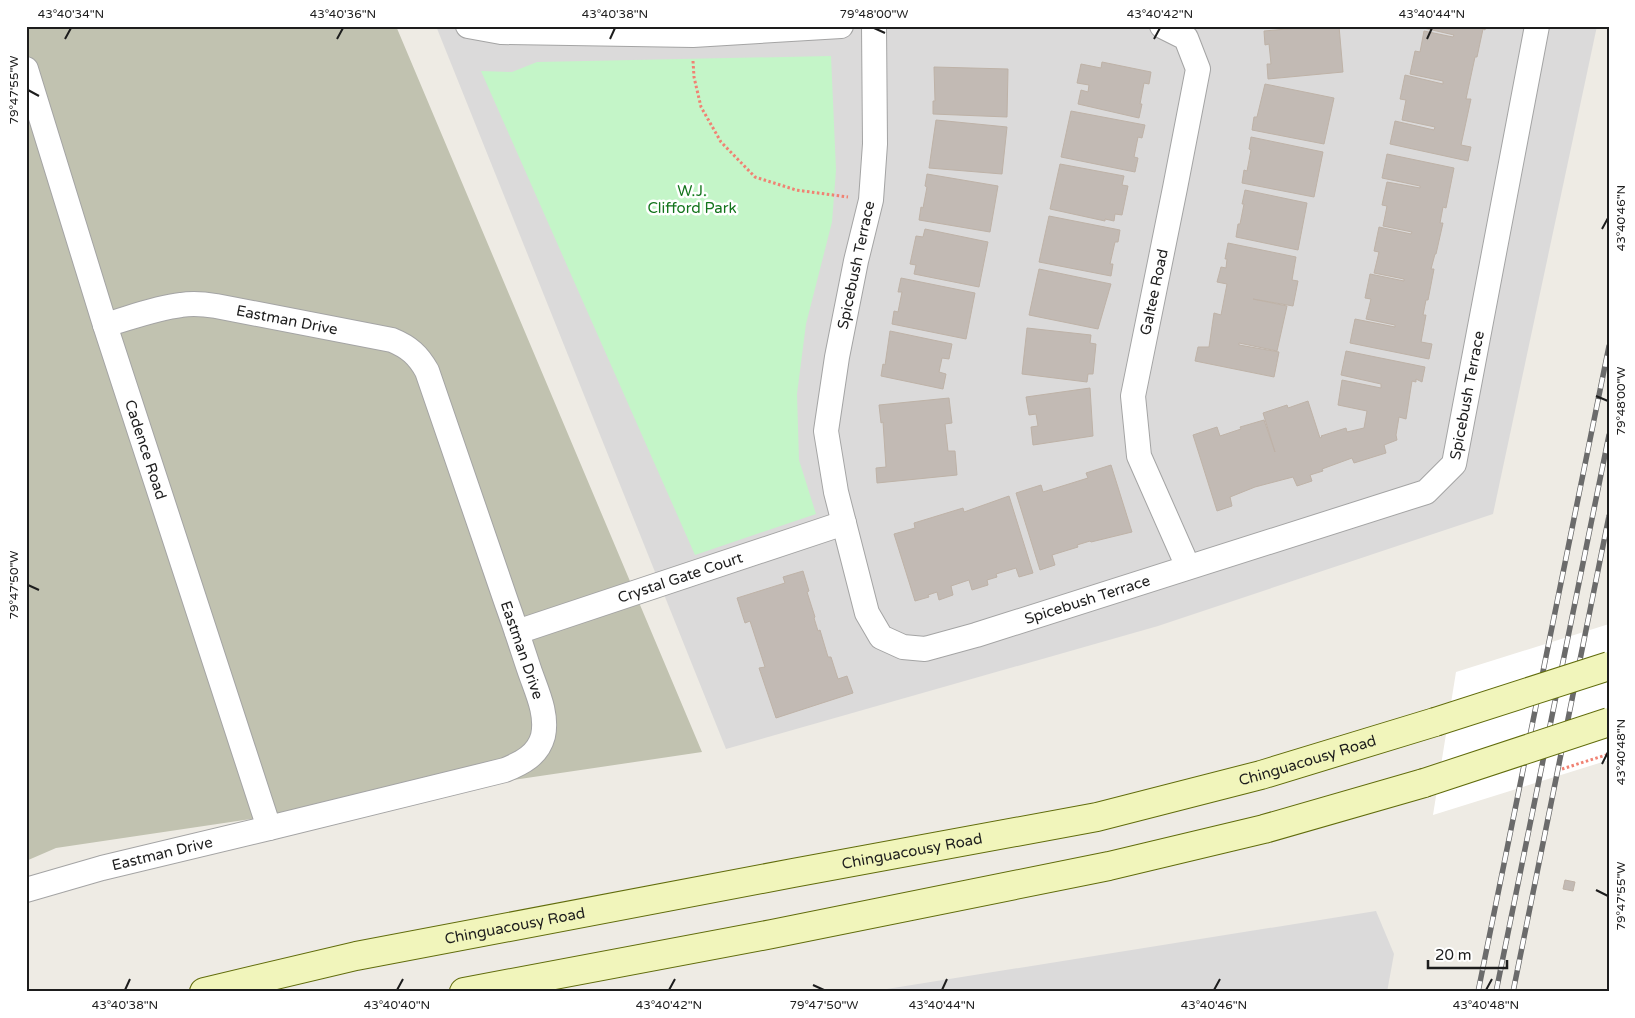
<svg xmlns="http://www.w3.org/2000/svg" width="1635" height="1018" font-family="'Varela Round',sans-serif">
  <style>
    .residential { fill: #dbdada }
    .construction { fill: #c1c2b0 }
    .park { fill: #c4f5c8 }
    .pier { fill: #fff }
    .building { fill: #c2bab4; stroke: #beb2a7 }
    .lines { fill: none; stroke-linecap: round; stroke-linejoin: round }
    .street-casing { stroke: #a4a4a4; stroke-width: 26 }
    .secondary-casing { stroke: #616c0c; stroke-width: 30 }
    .path { stroke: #f08273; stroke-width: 3; stroke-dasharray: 2.5 2.5; stroke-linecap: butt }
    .street { stroke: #fff; stroke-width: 24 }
    .secondary { stroke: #f1f5bb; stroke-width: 28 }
    .rail-casing { stroke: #6b6b6b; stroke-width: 5.5 }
    .rail { stroke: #fff; stroke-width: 4; stroke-dasharray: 11; stroke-linecap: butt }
    .secondary-bridge-casing { stroke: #616c0c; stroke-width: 30; stroke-linecap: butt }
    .path-bridge { stroke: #f08273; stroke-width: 3; stroke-dasharray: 2.5 2.5; stroke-linecap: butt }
    .secondary-bridge { stroke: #f1f5bb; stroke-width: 28 }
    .ticks { fill: none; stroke: #1d1d1d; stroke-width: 2 }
    .labels { text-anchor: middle; stroke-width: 5; stroke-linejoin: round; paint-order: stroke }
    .park-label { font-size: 15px; fill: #13741c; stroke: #fff }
    .street-label { font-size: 15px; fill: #1d1d1d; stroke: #fff }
    .neatline { fill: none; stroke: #1d1d1d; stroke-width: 2 }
    .ticks-label { font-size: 12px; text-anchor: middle; fill: #1d1d1d }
  </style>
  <rect width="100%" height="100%" fill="#eeebe4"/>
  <!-- residential -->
  <g class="residential">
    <path d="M436,26H1597L1493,514L1158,626L726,749Z"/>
    <path d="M1376,911L1394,954L1387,992H868Z"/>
  </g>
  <!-- construction -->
  <path class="construction" d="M26,26H396L702,752L56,848L26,861Z"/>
  <!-- park -->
  <path class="park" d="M831,56L836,170L832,222L806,324L797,394L799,460L816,514L695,555L481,71L512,72L537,62Z"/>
  <!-- pier -->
  <path class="pier" d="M1609,624V760L1433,815L1456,672Z"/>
  <!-- building -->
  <g class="building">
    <path d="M1321,26H1339L1343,72L1268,79L1267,64H1271L1269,44L1265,45L1264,31Z"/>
    <path d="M1415,26H1486L1485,30L1483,29L1477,57H1475L1466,99H1471L1461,145L1471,147L1468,161L1390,144L1395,121L1434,130L1435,127L1402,120L1406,100L1400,99L1405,75L1443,84V81L1410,74L1415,51L1420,52L1424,31L1453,37L1454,35Z"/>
    <path d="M1102,62L1151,72L1149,84L1144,83L1140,104H1142L1139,118L1078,104L1081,90L1088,92L1089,85L1077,83L1081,64L1101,68Z"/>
    <path d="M934,67L1008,69L1007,117L933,114V101H935Z"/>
    <path d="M1265,84L1334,98L1324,144L1252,130L1254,117H1257Z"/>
    <path d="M1071,111L1145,125L1142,138L1138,137L1134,157L1138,158L1135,172L1061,157Z"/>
    <path d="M936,120L1007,127L1002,174L929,168Z"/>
    <path d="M1251,137L1323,152L1314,197L1242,183L1244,170L1247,171L1251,150L1249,149Z"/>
    <path d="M1387,154L1454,168L1446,208L1443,207L1440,223H1443L1436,254H1435L1431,269H1434L1428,300H1426L1423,315H1426L1421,342L1432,344L1429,359L1350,343L1355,319L1395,327V325L1366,319L1371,299L1365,298L1370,274L1404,281V279L1374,273L1379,252L1374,251L1379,227L1411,234L1412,232L1383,226L1387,206L1382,205L1387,182L1420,188V186L1382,178Z"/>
    <path d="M1060,164L1124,176L1122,185L1128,186L1122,215L1115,214L1114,221L1105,219V221L1050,209Z"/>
    <path d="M927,174L998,186L990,232L919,220L921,207L923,208L927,187L925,186Z"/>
    <path d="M1245,190L1307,203L1298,250L1236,237L1238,224H1240L1244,204H1242Z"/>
    <path d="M1049,216L1120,230L1118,242H1115L1110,264H1113L1111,276L1039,262Z"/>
    <path d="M925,229L988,242L979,287L914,274L916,265L910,264L916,236L923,237Z"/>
    <path d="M1228,243L1296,257L1292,280L1298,281L1293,306L1253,299L1287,306L1277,351L1239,343V345L1279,352L1274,377L1195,361L1198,347H1209L1214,313L1221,315L1227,284L1217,282L1221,267L1226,268L1227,259H1225Z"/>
    <path d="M1039,269L1111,284L1098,329L1029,315Z"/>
    <path d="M901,278L975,293L966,339L892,324L894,311L898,312L902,292H898Z"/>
    <path d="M1027,328L1091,335L1090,343L1096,344L1093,374H1088L1087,382L1022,374Z"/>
    <path d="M890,331L952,344L949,359L942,358L939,372L946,374L943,389L881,376L883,364L885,365Z"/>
    <path d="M1346,351L1425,367L1422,382L1416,379V382L1412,381L1406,419L1399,417L1396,435L1397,440L1384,445L1386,453L1354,463L1352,458L1322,469L1323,471L1310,475L1312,481L1297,486L1293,477L1255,487L1230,497L1232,506L1217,511L1193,435L1217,427L1220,436L1241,429L1240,427L1264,420L1275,452L1263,413L1287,405L1288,408L1308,401L1320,438L1322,437L1321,436L1346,428L1347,432L1364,428L1367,411L1338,405L1342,380L1381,388V384L1341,375Z"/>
    <path d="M1090,388L1093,436L1033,445L1031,427L1038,426L1036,414L1029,415L1026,397Z"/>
    <path d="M949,398L952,423L945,424L948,451H955L957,475L877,483L876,468L886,467L883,422L881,423L879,405Z"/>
    <path d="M1111,465L1132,532L1091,542L1090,541L1077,545L1078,547L1052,555L1055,565L1040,570L1016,493L1041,485L1043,492L1088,478L1086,473Z"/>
    <path d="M1009,496L1033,573L1019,577L1016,568L996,574L997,577L987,580L988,585L972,590L969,580L951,586L953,595L939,600L937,592L928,595L929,597L915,601L894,534L915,528L914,523L963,508L964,512Z"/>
    <path d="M803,571L809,591L807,592L815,617L814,618L818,631L820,630L828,657H831L838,679L847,676L853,693L776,718L759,668L765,667L750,621L745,623L737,598L785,583L783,577Z"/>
    <path d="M1565,880L1575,882L1573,891L1563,889Z"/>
  </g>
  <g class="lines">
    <!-- street casing -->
    <g class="street-casing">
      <g id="street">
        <path d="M468,26L501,32L693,35L841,26"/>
        <path id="s1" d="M874,26L875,144L871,200L856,261L837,357L826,431L836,492L867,613L881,637L903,647L925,649L976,635L1426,492L1454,464L1537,26"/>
        <path d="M1162,26L1186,38L1198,69L1175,188L1133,396L1139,456L1188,567"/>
        <path id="s2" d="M26,69L105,325L269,828"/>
        <path id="s3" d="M517,632L844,523"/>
        <path id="s4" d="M26,890L102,868L269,828L505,770C522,763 538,755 543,736C548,713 536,690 529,669C522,648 515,626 507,604C480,527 454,449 427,371C418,355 409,347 392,340L216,306C204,304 192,303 181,305C155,308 130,318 105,325"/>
      </g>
    </g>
    <!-- secondary casing -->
    <g class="secondary-casing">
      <g id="secondary">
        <path id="s5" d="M204,992L356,956L793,873L1097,817L1261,775L1435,722"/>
        <path d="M464,992L772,934L1109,866L1264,829L1424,783"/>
      </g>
    </g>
    <!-- path -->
    <path class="path" d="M693,61L694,77L701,107L721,142L755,177L796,190L848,197"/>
    <!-- street -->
    <use href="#street" class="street"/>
    <!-- secondary -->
    <use href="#secondary" class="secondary"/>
    <!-- rail casing -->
    <g class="rail-casing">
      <g id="rail">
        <path d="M1478,992L1609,346"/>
        <path d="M1496,992L1609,435"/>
        <path d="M1513,992L1609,516"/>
      </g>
    </g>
    <!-- rail -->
    <use href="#rail" class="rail"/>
    <!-- secondary-bridge casing -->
    <g class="secondary-bridge-casing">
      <g id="secondary-bridge">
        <path d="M1435,722L1609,666"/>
        <path d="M1424,783L1609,722"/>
      </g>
    </g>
    <!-- path-bridge -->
    <path class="path-bridge" d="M1562,769L1609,754"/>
    <!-- secondary-bridge -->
    <use href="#secondary-bridge" class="secondary-bridge"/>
  </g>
  <!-- ticks -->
  <path class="ticks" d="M874,28L885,33M65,39L71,28M337,39L343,28M610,39L615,28M1154,39L1160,28M1427,39L1432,28M28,90L39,96M1602,229L1608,218M1596,396L1608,401M28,585L39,590M1602,764L1608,752M1596,890L1608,896M813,985L824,990M125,990L130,979M397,990L403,979M669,990L675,979M942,990L947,979M1214,990L1220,979M1486,990L1492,979"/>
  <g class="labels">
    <!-- park labels -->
    <g class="park-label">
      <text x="692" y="196">W.J.<tspan x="692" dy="17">Clifford Park</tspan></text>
    </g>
    <!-- street labels -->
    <g class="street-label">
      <text transform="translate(856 265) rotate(-78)" y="5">Spicebush Terrace</text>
      <text transform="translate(1154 292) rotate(-78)" y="5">Galtee Road</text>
      <text transform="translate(287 320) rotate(11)" y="5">Eastman Drive</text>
      <text dy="5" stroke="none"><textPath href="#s1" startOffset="1305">Spicebush Terrace</textPath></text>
      <text dy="5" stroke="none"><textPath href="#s2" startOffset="399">Cadence Road</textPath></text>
      <text dy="5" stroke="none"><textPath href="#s3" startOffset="172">Crystal Gate Court</textPath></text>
      <text dy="5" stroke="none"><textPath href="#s1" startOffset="840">Spicebush Terrace</textPath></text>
      <text transform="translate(522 650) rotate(71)" y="5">Eastman Drive</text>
      <text dy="5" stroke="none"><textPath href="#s5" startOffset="1128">Chinguacousy Road</textPath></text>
      <text dy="5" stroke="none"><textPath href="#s5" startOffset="722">Chinguacousy Road</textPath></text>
      <text dy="5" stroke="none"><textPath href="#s4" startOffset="141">Eastman Drive</textPath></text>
      <text dy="5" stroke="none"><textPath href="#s5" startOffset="318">Chinguacousy Road</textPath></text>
    </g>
  </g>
  <!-- border -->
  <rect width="1635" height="1018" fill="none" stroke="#ffffff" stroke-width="55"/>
  <!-- scale -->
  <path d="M1428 960v8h79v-8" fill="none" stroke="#1d1d1d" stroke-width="2.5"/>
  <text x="1435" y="960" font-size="15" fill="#1d1d1d" stroke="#ffffff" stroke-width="4" paint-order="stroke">20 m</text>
  <rect x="28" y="28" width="1580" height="962" class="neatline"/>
  <g class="ticks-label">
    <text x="71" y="18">43°40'34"N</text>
    <text x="343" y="18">43°40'36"N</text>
    <text x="615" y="18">43°40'38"N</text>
    <text x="874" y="18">79°48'00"W</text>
    <text x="1160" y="18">43°40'42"N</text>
    <text x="1432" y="18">43°40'44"N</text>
    <text transform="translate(14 90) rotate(-90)" y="4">79°47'55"W</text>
    <text transform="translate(1621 218) rotate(-90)" y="4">43°40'46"N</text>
    <text transform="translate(1621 401) rotate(-90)" y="4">79°48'00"W</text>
    <text transform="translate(14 585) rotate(-90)" y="4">79°47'50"W</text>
    <text transform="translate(1621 752) rotate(-90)" y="4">43°40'48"N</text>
    <text transform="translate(1621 896) rotate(-90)" y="4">79°47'55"W</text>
    <text x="125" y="1009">43°40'38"N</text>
    <text x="397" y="1009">43°40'40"N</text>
    <text x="669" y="1009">43°40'42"N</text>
    <text x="824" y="1009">79°47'50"W</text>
    <text x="942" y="1009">43°40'44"N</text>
    <text x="1214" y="1009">43°40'46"N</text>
    <text x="1486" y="1009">43°40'48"N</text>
  </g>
</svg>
